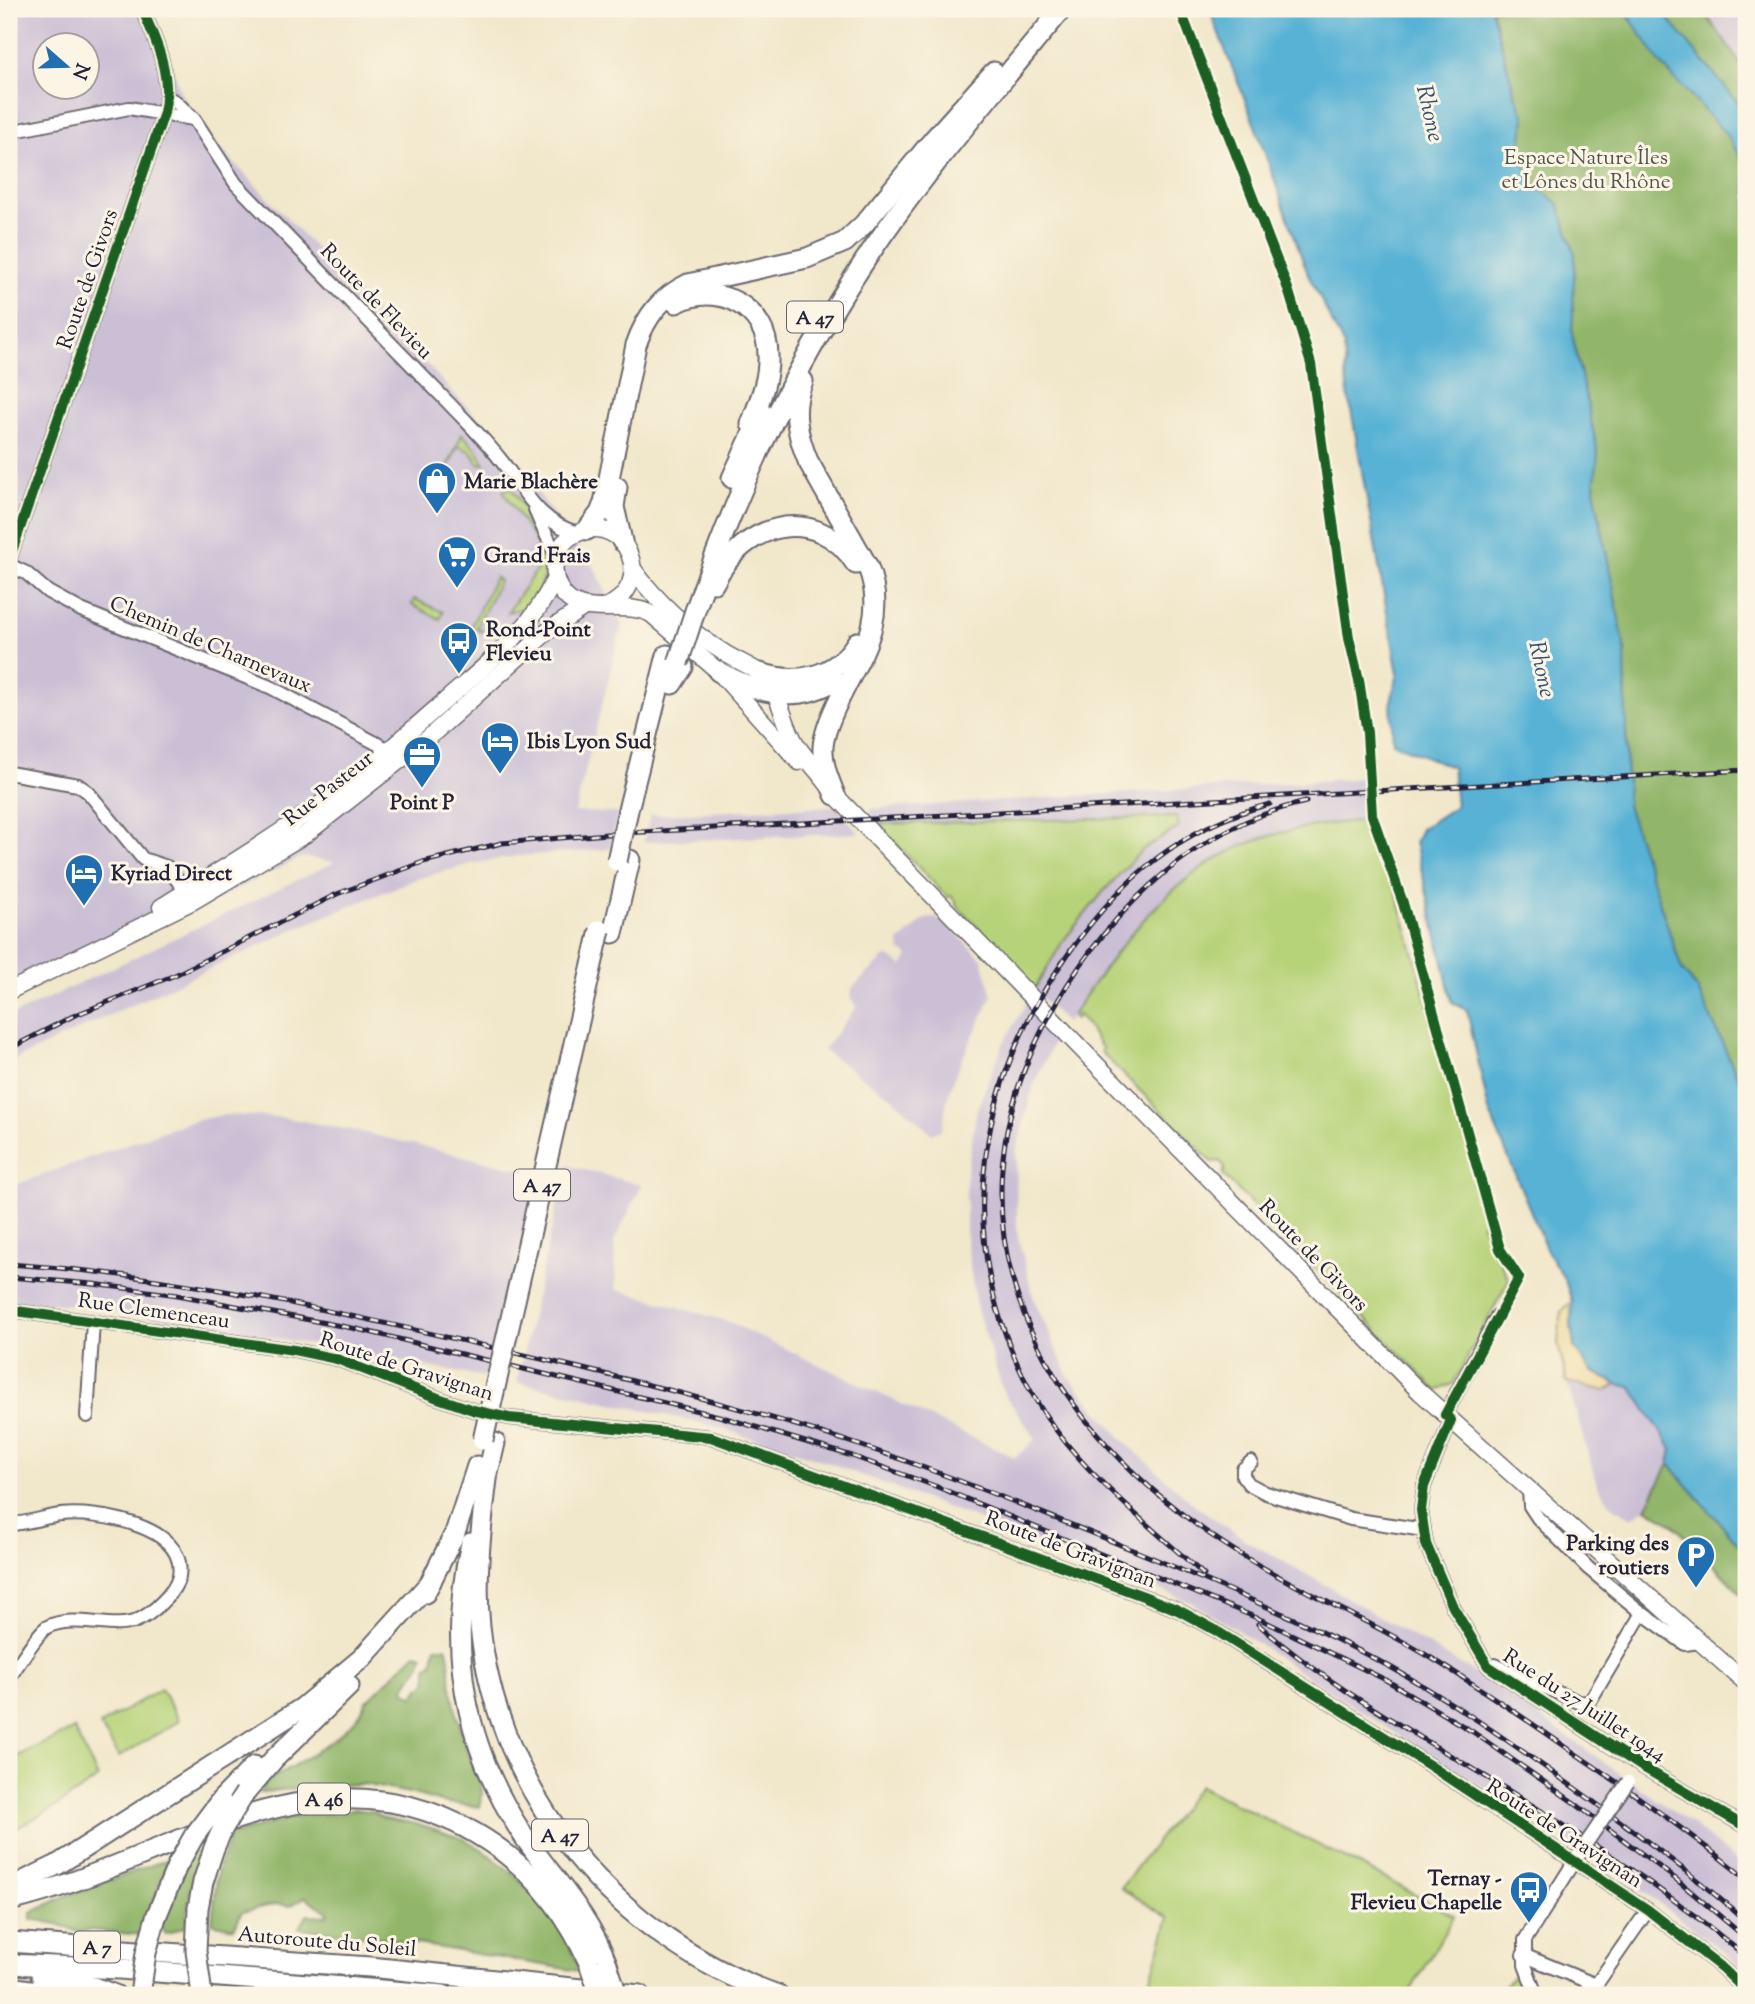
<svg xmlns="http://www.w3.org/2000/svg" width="1755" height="2004" font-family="'Sorts Mill Goudy',serif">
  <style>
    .industrial { fill: #cbbfd5; fill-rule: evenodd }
    .green { fill: #b7d379; stroke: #6c7a5a; stroke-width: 2 }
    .forest { fill: #91b569; stroke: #5a6c52; stroke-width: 2 }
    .sand { fill: #eeda9e; stroke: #887e6c; stroke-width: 2 }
    .water { fill: #58b2d5; stroke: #3d6a88; stroke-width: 2 }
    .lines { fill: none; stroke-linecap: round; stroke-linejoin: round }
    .minor-casing { stroke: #6a676d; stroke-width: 16 }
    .major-casing { stroke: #6a676d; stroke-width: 19 }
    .highway-casing { stroke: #6a676d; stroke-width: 23 }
    .minor { stroke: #fff; stroke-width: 12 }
    .major { stroke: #fff; stroke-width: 16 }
    .highway { stroke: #fff; stroke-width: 19 }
    .rail-casing { stroke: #22223b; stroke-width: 5 }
    .rail { stroke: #fcf5e5; stroke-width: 2.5; stroke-dasharray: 8; stroke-linecap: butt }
    .minor-bridge-casing { stroke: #6a676d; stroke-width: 16; stroke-linecap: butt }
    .highway-bridge-casing { stroke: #6a676d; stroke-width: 23; stroke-linecap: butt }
    .minor-bridge { stroke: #fff; stroke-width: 12 }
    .highway-bridge { stroke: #fff; stroke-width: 19 }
    .cycleway-casing { stroke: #fcf5e5; stroke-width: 15 }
    .cycleway { stroke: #1b5e20; stroke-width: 10 }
    .labels { text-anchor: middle; stroke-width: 6; stroke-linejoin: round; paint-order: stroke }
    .shield { fill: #fcf5e5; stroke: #63616e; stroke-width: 2 }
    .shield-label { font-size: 19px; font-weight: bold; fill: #22223b }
    .park-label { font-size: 21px; fill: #4f574e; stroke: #fcf5e5 }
    .street-label { font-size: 21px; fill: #22223b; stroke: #fcf5e5 }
    .poi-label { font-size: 21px; font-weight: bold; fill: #22223b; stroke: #fcf5e5; text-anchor: start }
    .water-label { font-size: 23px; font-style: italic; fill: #355471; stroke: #fcf5e5 }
  </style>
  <rect width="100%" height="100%" fill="#fcf5e5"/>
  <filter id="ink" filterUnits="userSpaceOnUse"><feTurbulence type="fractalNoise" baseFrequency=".0143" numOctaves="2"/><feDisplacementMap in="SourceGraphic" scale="14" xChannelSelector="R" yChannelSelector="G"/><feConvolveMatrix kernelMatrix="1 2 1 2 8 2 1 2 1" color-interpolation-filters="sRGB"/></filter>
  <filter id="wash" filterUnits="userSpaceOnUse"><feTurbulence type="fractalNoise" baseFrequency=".00686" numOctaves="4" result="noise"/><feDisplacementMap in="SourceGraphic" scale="28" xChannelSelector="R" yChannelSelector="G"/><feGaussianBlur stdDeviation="1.57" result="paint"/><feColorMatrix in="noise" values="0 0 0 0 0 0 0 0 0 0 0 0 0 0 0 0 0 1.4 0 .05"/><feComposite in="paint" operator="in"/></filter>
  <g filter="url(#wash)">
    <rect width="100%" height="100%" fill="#f1e7ca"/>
    <!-- industrial -->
    <g class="industrial">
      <path d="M9,9H154L182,96L218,146L513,455L557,520L595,569L622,625L575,812L618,813L610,849L518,856L471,864L416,879L297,928L9,1062V1017L335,862L302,857L27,992L9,994ZM46,46H88V88H46Z"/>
      <path d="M1702,9H1746V72Z"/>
      <path d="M1365,778V820L1298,828L1258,839L1218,857L1185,880L1122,945L1066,1023L1034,990L1063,941L1103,892L1142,850L1178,827L1177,817L877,824L870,809Z"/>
      <path d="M835,806L859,833L644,842L650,815Z"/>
      <path d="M935,918L944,922L982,959L992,996L956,1072L947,1100L942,1129L932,1134L895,1100L823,1050L857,1007L851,998L852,988L884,958L889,957L903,966L909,956L900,950L899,942L925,919Z"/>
      <path d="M1026,1004L1058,1033L1034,1084L1016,1152L1017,1232L1034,1300L1069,1377L1122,1439L1193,1504L1247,1541L1329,1587L1485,1679L1693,1825L1746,1869V1972L1723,1951L1643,1891L1555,1833L1351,1705L1234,1628L1192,1603L1120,1573L816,1458L710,1425L517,1382L566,1165L642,1185L614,1242L616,1289L729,1322L1015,1458L1036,1439L1004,1394L976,1306L966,1238V1177L977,1109L1004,1042Z"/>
      <path d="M223,1115L281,1117L356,1131L537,1173L490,1378L215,1327L62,1304L9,1301V1187L188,1122Z"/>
      <path d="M1567,1382L1606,1391L1617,1384L1631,1387L1672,1449L1669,1464L1646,1508L1632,1518L1612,1506L1597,1485Z"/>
    </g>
    <!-- green -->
    <g class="green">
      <path d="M462,434L477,450L485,464L478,463L470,451L458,446L433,500Z"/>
      <path d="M508,489H512L544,537L548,549L545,550C547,572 542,589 530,607L508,612L539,566L536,542L503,491Z"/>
      <path d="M495,577L499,581L477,627L483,630L482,632L471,627Z"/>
      <path d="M414,599L443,612L440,619L412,605Z"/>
      <path d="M1177,817L1179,827L1142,850L1103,892L1063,941L1034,990L1016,973L1010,960L956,905V902L951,896L947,897L877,824Z"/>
      <path d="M1365,820L1377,856L1395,887L1489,1222L1482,1224L1509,1280L1453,1384L1437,1391L1223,1175L1225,1167L1220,1161L1212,1162L1101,1052L1103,1049C1093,1039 1090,1025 1078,1015L1075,1019L1072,1016C1118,945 1176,866 1260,839C1294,827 1330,824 1365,820Z"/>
      <path d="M161,1689L179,1721L119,1757L100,1725Z"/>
      <path d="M74,1729L98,1778L54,1808L9,1832V1760Z"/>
      <path d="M1199,1786L1375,1873L1454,1916L1408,1995H1146L1169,1918L1121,1888Z"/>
      <path d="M1517,1972L1527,1995H1496Z"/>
    </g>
    <!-- forest -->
    <g class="forest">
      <path d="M1491,9H1702L1746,72V1095L1697,988L1682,970L1627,805L1625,650L1594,489L1598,453L1572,334L1575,254L1558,203L1530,182L1520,151L1525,118L1515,94Z"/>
      <path d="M1669,1464L1746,1553V1599L1673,1524L1646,1508Z"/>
      <path d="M436,1647H446C451,1659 449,1672 451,1685C455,1709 461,1733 469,1755C476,1773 486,1787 480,1807L441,1802L410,1793L363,1784L312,1786L260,1793L265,1783C294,1764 355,1734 366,1702L416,1653L423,1656C421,1669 409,1677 404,1690L413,1697L420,1687L427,1683V1666L432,1664Z"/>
      <path d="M354,1809L374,1812L381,1817L425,1826L464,1839L483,1850L516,1876L546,1908L567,1940L580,1969L578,1971L388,1939L299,1928L307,1915L327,1916L328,1912L305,1897L290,1906L276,1904L242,1912L234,1928L212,1923L218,1868L231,1835L303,1815L339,1814Z"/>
      <path d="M202,1852L190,1892L186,1926L166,1934L160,1926L189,1854Z"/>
      <path d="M166,1860V1866L141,1935L91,1930L79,1932L58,1924L31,1919V1913L63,1897Z"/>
    </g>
    <!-- sand -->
    <path class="sand" d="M1572,1302L1571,1326L1591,1371L1617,1384L1606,1391L1567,1382L1558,1343L1561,1312Z"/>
    <!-- water -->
    <g class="water">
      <path d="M1209,9H1491L1515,94L1525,118L1520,151L1530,182L1558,203L1575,254L1572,334L1598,453L1594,489L1625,650L1627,805L1682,970L1697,988L1746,1095V1553L1669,1464L1672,1449L1631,1387L1617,1384L1591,1371L1574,1347L1571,1326L1572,1302L1565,1280L1548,1253L1489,1111L1467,1010L1452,1002L1415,842L1421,829L1456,806L1452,767L1393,743L1391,701L1398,674L1347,387L1344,346L1308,274L1253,120Z"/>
      <path d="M1624,9H1660L1746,112V166L1726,134L1660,63Z"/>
    </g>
  </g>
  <g filter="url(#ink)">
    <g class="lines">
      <!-- minor casing -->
      <g class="minor-casing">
        <g id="minor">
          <path d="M167,97L176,102L194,119L236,184L467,422C478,434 490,446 500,459C524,489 538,523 578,533"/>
          <path d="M9,132L129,108L193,119"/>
          <path d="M535,509C540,525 550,540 556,556"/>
          <path d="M9,560L164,113C172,76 157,42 142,9"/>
          <path d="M9,565L26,573L48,592L81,610L270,687L389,750L394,755"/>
          <path d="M9,773L78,785L88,792L143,859L167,867L191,898"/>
          <path d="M9,1310L294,1350L337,1359L438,1398L473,1410L509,1418L711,1437L1143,1596L1178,1610L1215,1630L1429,1765L1648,1910L1721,1967L1746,1991"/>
          <path d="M1445,1415L1497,1316"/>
          <path d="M87,1416L93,1322"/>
          <path d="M1451,1420L1424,1486L1421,1510L1426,1544L1453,1607L1488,1666L1641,1766L1746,1827"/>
          <path d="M1251,1462L1243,1469V1476L1249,1484L1266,1493L1351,1519L1424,1530"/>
          <path d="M1529,1490L1530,1506L1538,1518L1588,1568L1642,1613L1685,1644L1699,1642"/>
          <path d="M9,1524C26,1524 44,1517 61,1515C96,1511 188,1525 179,1576C176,1592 151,1615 136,1621C113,1631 74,1613 47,1627C38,1632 16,1668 9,1678"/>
          <path d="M1495,1665L1581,1703L1590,1701L1642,1613"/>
          <path d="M1523,1955L1596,1985L1648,1910"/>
          <path d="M1536,1995L1525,1965V1940L1585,1845"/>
        </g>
      </g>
      <!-- major casing -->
      <g class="major-casing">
        <g id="major">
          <path d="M633,569C656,601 689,631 723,652C733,659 751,666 760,673C781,692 782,721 796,744C807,762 824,776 835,795L1097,1065L1420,1392L1746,1683"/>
          <path d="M605,607C658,587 626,511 578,533C568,537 560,545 557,556C553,566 554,577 559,587C577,623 622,598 651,614L718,671L799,762"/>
          <path d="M161,907C223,869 285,831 344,787C379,760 412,729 446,700C487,664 533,629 555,578"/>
          <path d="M9,991L193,901L306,834L427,739L548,631L584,607"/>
        </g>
      </g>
      <!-- highway casing -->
      <g class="highway-casing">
        <g id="highway">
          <path d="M676,303C718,281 768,307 768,356C769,380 759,402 751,424"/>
          <path d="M803,381C791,409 797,434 808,461L868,567C889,622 858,658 836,706C830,719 824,733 823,747C822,764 829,780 835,795"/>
          <path d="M732,478L762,413"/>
          <path d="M617,487L614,507L622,541"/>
          <path d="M587,530L600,513L604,503L636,345C646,316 661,297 688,284L807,258L845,242L864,224L933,140L994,72"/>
          <path d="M714,583C742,523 816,502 856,564"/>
          <path d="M695,611C738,487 793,368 866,259C925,171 995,90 1062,9"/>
          <path d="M718,671C755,693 796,705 835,680"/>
          <path d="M760,673C797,685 835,678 857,642"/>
          <path d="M672,684L683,667"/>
          <path d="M628,810L667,655"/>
          <path d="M613,933L630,860"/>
          <path d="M487,1479C481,1528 475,1578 480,1627C499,1798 617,1939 778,1995"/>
          <path d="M484,1490L495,1443"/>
          <path d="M471,1543C447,1648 463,1744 523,1835C552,1878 589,1914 607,1964"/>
          <path d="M425,1593L455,1533L477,1466"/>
          <path d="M245,1793L274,1759L349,1686"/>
          <path d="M221,1800L254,1766"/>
          <path d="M9,1888L57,1865L302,1708L362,1658L431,1582"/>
          <path d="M9,1901C168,1864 310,1739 475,1833C527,1863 565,1909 589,1963"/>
          <path d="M198,1908L203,1882L214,1848"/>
          <path d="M156,1917L177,1866"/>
          <path d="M9,1942L370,1967L640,1995"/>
          <path d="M9,1964L120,1969L443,1995"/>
          <path d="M41,1975L93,1987L115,1995"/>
          <path d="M9,1987L64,1995"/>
        </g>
      </g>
      <!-- minor -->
      <use href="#minor" class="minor"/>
      <!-- major -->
      <use href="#major" class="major"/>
      <!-- highway -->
      <use href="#highway" class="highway"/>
      <!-- rail casing -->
      <g class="rail-casing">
        <g id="rail">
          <path d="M1306,802C1188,827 1096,924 1043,1028C940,1230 1038,1416 1211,1535C1281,1584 1361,1615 1433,1659C1481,1688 1527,1720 1573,1752C1632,1792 1691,1833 1746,1879"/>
          <path d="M9,1049L73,1016L175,975L337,894L423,862L502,843L607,834L1746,770"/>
          <path d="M9,1264C177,1275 339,1312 503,1350C623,1378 742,1406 859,1445C952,1476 1043,1513 1133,1550C1221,1586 1309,1623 1392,1668C1453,1702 1510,1742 1566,1782C1628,1826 1689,1871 1746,1921"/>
          <path d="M9,1277L93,1284L178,1295L357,1329L719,1416L852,1456L935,1486L1262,1620L1386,1680L1473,1732L1573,1802L1677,1880L1746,1938"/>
          <path d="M1204,1575C1138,1515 1063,1459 1024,1378C952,1231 978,1079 1071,950C1123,877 1182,827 1270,804"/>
          <path d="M1258,1624C1322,1681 1397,1723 1470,1767C1566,1825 1660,1884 1746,1957"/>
        </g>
      </g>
      <!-- rail -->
      <use href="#rail" class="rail"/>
      <!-- minor-bridge casing -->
      <g class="minor-bridge-casing">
        <path id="minor-bridge" d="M1585,1845L1628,1782"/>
      </g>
      <!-- highway-bridge casing -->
      <g class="highway-bridge-casing">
        <g id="highway-bridge">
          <path d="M678,663L695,611"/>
          <path d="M617,861L628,810"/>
          <path d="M483,1440L600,930"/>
          <path d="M214,1848L223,1828L245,1793"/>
          <path d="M177,1866L194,1836L221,1800"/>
          <path d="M198,1908L196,1951L202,1995"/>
          <path d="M589,1963L600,1995"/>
          <path d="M607,1964L617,1995"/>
          <path d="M140,1995L146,1953L156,1917"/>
        </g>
      </g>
      <!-- minor-bridge -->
      <use href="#minor-bridge" class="minor-bridge"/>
      <!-- highway-bridge -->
      <use href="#highway-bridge" class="highway-bridge"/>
      <!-- cycleway casing -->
      <g class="cycleway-casing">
        <g id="cycleway">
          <path d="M1180,9L1288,289L1311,364L1349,638L1359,680L1367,733L1372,815L1403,903L1500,1249L1519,1278L1445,1415L1451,1420L1424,1486L1421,1510L1426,1544L1453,1607L1488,1666L1641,1766L1746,1827"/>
          <path d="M9,560L164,113C172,76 157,42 142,9"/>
          <path d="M9,1310L294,1350L337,1359L438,1398L473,1410L509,1418L711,1437L1143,1596L1178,1610L1215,1630L1429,1765L1648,1910L1721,1967L1746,1991"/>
        </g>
      </g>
      <!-- cycleway -->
      <use href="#cycleway" class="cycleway"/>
    </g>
  </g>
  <!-- icons -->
  <defs>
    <g id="shop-pin" transform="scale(2.0125)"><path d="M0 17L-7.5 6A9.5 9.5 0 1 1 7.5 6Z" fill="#1f6fb2" stroke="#fcf5e5"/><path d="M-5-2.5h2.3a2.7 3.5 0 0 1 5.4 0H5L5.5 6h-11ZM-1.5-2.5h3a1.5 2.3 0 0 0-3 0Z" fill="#fff"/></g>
    <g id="supermarket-pin" transform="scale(2.0125)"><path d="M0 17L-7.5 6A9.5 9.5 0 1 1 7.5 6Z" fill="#1f6fb2" stroke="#fcf5e5"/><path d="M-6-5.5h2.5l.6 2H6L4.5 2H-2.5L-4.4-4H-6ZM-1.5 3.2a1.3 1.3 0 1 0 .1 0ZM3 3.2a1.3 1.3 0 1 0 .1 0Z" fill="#fff"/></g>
    <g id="bus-pin" transform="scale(2.0125)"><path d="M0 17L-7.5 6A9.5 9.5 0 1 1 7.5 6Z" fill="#1f6fb2" stroke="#fcf5e5"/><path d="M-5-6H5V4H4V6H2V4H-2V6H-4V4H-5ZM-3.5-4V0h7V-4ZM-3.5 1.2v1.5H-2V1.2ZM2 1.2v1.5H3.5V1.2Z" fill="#fff"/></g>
    <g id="hotel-pin" transform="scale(2.0125)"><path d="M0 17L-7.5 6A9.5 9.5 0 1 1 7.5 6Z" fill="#1f6fb2" stroke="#fcf5e5"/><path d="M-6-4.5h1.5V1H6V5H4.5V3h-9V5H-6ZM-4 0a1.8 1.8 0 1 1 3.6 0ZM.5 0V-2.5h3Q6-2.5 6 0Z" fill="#fff"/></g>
    <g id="office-pin" transform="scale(2.0125)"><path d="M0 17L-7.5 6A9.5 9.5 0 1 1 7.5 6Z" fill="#1f6fb2" stroke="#fcf5e5"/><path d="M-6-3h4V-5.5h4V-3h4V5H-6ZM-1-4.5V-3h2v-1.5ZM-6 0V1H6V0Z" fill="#fff"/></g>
    <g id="parking-pin" transform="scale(2.0125)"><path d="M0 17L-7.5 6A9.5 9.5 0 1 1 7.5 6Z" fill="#1f6fb2" stroke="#fcf5e5"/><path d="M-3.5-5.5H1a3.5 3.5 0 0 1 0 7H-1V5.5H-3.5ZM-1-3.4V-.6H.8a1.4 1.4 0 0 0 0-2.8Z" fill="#fff"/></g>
  </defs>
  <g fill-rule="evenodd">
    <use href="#shop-pin" x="437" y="481"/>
    <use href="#supermarket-pin" x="457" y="555"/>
    <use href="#bus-pin" x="459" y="641"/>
    <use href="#hotel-pin" x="500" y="741"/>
    <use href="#office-pin" x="422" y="755"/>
    <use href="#hotel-pin" x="84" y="873"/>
    <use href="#parking-pin" x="1696" y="1555"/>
    <use href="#bus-pin" x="1529" y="1890"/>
  </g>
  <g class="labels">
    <!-- shield labels -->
    <g class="shield">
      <rect x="787" y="301.5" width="56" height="31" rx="5"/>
      <rect x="514" y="1169.5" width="56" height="31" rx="5"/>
      <rect x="298" y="1783.5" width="52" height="31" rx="5"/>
      <rect x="532" y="1819.5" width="56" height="31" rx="5"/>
      <rect x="74" y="1931.5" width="46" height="31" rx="5"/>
    </g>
    <g class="shield-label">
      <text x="815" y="324">A 47</text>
      <text x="542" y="1192">A 47</text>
      <text x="324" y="1806">A 46</text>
      <text x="560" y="1842">A 47</text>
      <text x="97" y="1954">A 7</text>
    </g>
    <!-- park labels -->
    <g class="park-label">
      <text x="1586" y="164">Espace Nature Îles<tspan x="1586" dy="24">et Lônes du Rhône</tspan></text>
    </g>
    <!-- street labels -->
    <g class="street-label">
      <text transform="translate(87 279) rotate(-71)" y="7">Route de Givors</text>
      <text transform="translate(377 301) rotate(46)" y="7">Route de Flevieu</text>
      <text transform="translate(211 644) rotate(23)" y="7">Chemin de Charnevaux</text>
      <text transform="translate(328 788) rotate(-38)" y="7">Rue Pasteur</text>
      <text transform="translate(1314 1255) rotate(46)" y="7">Route de Givors</text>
      <text transform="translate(154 1310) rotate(8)" y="7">Rue Clemenceau</text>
      <text transform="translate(407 1366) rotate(18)" y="7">Route de Gravignan</text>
      <text transform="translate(1071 1549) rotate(21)" y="7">Route de Gravignan</text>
      <text transform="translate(1585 1705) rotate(33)" y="7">Rue du 27 Juillet 1944</text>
      <text transform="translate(1565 1833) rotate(33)" y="7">Route de Gravignan</text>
      <text transform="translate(327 1941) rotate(5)" y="7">Autoroute du Soleil</text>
    </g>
    <!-- poi labels -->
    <g class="poi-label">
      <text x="464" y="488">Marie Blachère</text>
      <text x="484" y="562">Grand Frais</text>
      <text x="486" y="636">Rond-Point<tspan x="486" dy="24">Flevieu</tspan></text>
      <text x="527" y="748">Ibis Lyon Sud</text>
      <text x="422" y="809" text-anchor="middle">Point P</text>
      <text x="111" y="880">Kyriad Direct</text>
      <text x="1669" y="1550" text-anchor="end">Parking des<tspan x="1669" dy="24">routiers</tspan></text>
      <text x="1502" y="1885" text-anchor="end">Ternay -<tspan x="1502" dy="24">Flevieu Chapelle</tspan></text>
    </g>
    <!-- water labels -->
    <g class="water-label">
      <text transform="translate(1431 113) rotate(77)" y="8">Rhone</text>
      <text transform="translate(1543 669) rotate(78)" y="8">Rhone</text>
    </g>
  </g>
  <!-- margin -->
  <rect width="1755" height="2004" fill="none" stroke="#fcf5e5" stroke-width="35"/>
  <!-- north arrow -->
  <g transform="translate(66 66) rotate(110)"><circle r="33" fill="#fcf5e5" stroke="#a5a1a1" stroke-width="2"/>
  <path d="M0-5L12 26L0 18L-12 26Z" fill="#1f6fb2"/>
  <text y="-10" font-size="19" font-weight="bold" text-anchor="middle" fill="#22223b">N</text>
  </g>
</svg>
